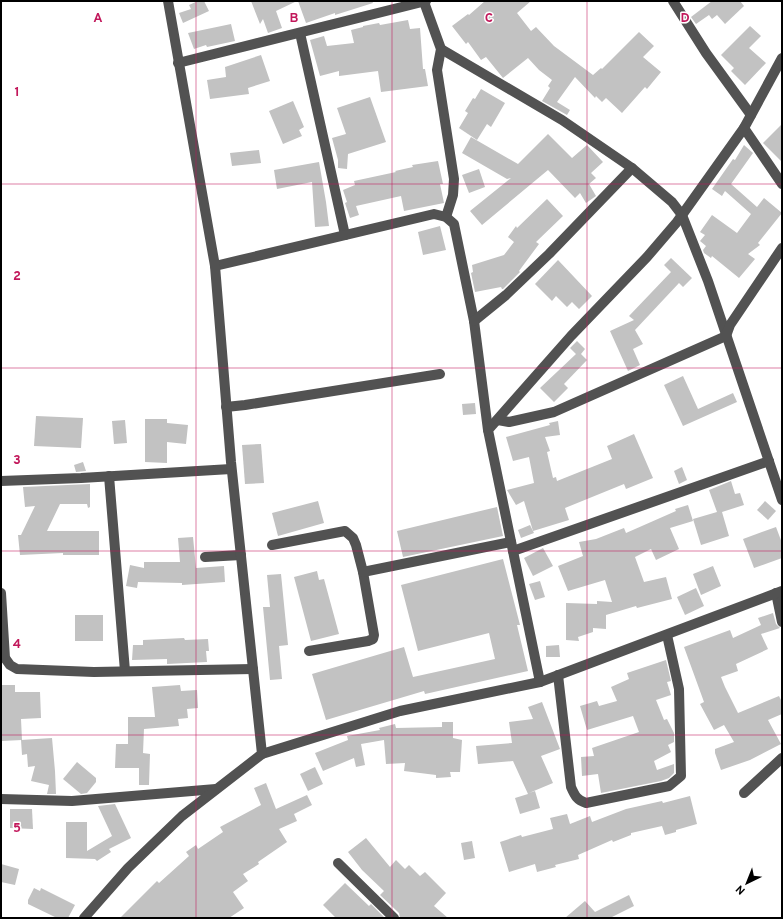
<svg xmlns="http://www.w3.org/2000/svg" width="783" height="919" font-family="Overpass,sans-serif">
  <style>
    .building { fill: #c2c2c2 }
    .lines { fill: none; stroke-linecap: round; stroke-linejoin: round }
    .minor { stroke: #525252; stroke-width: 10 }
    .grid { fill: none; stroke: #c2185b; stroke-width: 1; stroke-opacity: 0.55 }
    .grid-label { font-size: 13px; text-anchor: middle; font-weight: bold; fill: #c2185b; stroke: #fff; stroke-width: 3; stroke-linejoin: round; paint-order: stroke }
  </style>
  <rect width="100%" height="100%" fill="#fff"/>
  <!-- building -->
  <g class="building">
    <path d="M198,1H204L209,11L183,23L179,13L191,9L189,5Z"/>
    <path d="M251,1H297L276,11L282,28L268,33L263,19L260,24Z"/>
    <path d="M298,1H372L373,3L335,15V13L306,23Z"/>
    <path d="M485,1H531L517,13L531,31L536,27L554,46L593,75L601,68L602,69L639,32L654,46L643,57L661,72L647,89L645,87L622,113L606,98L602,102L596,96L595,98L575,77L557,102L570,110L567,115L542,101L550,88L548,86L552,80L539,70L528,58L503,78L486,57L481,60L468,42L466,44L452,26L468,14L469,15Z"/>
    <path d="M712,1H740L744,6L725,24L717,15L712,19L709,15L696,24L691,17Z"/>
    <path d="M408,20L410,29L420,28L423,69H425L428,86L381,92L378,71L339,76V71L320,76L310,40L324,36L327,46L354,43L351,30L363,27V26L379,23L380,25Z"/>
    <path d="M231,24L235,41L207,47L206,45L194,49L188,33Z"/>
    <path d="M750,26L761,36L749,48L766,63L745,85L731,71L734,68L721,55Z"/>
    <path d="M261,55L270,81L248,88L249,94L210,99L207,80L226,77L225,67Z"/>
    <path d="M481,89L505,103L491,127L487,124L477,140L459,128L468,113L465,111L473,98L475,99Z"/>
    <path d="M370,97L386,142L348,154L347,169L338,168V160L332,138L346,134L337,108Z"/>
    <path d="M293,101L304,127L299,130L302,136L283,144L269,111Z"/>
    <path d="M782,124V162L763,143Z"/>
    <path d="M548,134L572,158L587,145L603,162L591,173L596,178L589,184L596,196L586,203L580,193L575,198L548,170L482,225L470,211L511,178L507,179L462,153L471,137L518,164Z"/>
    <path d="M744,145L753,153L731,184L757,207L764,198L782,213L758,243L760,245L748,254L755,259L739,278L712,256L711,258L704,253L703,250L706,246L700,241L705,235L700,232L712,215L737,233L751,214L725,191L722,196L712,189L733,159L735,160Z"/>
    <path d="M259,150L261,163L232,166L230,153Z"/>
    <path d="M438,161L443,184H440L444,203L404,211L401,196L356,206L359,215L350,218L345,203L347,202L343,190L355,185L354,181L396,172L395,171L413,167L412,165Z"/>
    <path d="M319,162L326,202L329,226L315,227L312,182L277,189L274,170Z"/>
    <path d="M479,169L485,187L469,193L462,175Z"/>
    <path d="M547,199L563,216L536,242L539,244L519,271L520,272L503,289H502L501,287L475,292L471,273L473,272L472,265L504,255L514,242L508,237L516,226L517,228Z"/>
    <path d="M440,226L446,250L423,255L418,232Z"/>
    <path d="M671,258L692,278L683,287L679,283L635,330L643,344L633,349L640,365L628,371L610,331L634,320L629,316L671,272L664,265Z"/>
    <path d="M558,260L592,296L579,309L572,302L567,307L556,296L552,301L535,284Z"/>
    <path d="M577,341L585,349L581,354L587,360L564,384L568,388L554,402L540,388L576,354L570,348Z"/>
    <path d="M683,376L698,409L733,393L737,402L683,426L664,385Z"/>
    <path d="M475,403L476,414L463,415L462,404Z"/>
    <path d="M36,416L83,418L81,448L34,446Z"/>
    <path d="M145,419H167V423L188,425L186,444L167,442V463L145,462Z"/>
    <path d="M125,420L127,443L114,444L112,421Z"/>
    <path d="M558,421L560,435L545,437L550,451L547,452L553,478L556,477L557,481L612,459L607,446L634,434L653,478L626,489L624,484L565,508L569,520L533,531L524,501L516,505L507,490L534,483L529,457L513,461L506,437L550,425L549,423Z"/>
    <path d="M261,444L264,483L245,484L242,445Z"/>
    <path d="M83,462L86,471L76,472L74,465Z"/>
    <path d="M682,467L687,480L679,484L674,471Z"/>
    <path d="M731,481L735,494L740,493L744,505L722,512L729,536L701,545L693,519L717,512L709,490Z"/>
    <path d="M90,484V507L88,508L87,504H60L47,531H99V555H63V553L20,555L18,535H21L35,506L25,507L23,487Z"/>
    <path d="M318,501L324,523L278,536L272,513Z"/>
    <path d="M765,501L776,511L768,520L757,510Z"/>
    <path d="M688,505L693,521L670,528L679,549L656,560L651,549L635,557L644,582L666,577L672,599L637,608L636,606L606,615V629L593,628V632L578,637L579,641L566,640V603L597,604V601L612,602L605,580L568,591L558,566L583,556L579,542L596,539L624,528L626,533L676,511L675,509Z"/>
    <path d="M497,507L503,536L403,557L397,531Z"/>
    <path d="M530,525L534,533L521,538L518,530Z"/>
    <path d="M776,527L782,543V558L754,568L743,539Z"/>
    <path d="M193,537L196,568L224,566L225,582L182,585V583L138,582L137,588L126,586L130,565L144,568V562H180L178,538Z"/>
    <path d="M543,548L553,566L533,576L524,558Z"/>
    <path d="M503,559L520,625H517L528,671L425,694L424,691L326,720L312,674L404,647L413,677L495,659L489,633L418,651L401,585Z"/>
    <path d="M713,566L721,586L701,595L693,574Z"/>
    <path d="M317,571L319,580L324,579L339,634L311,641L294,577Z"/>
    <path d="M281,574L288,645L279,646L282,679L270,680L263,607H270L267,575Z"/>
    <path d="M540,581L545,597L535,600L529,584Z"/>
    <path d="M696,588L704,606L685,615L677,597Z"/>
    <path d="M773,613L776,624L780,628L761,634L768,649L736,664L738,671L721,677L725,687L738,713L779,696L782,702V714L768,720L781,744L750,760L721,770L715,753V749L734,742L724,725L714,730L700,704L704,702L684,647L730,630L733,638L761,625L758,618Z"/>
    <rect x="75" y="615" width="28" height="26"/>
    <path d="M184,638L185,640L208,639L209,651H206L207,662L167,664V659L132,660L133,645H143V640Z"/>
    <path d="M559,645L560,657H546V646Z"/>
    <path d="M666,660L671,681L667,682L671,695L656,700L664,720L667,719L674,733V742L668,745L671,752L654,761L657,770L674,764V773L669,778L661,781L601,793L598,774L582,776L581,757L594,756L592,748L639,732L633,716L587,730L580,706L597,701L599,706L617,701L611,687L629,679L627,673Z"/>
    <path d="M1,685H15V692H40L41,718L21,719L22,740L2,741Z"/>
    <path d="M180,685L181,691L197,690L198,708L187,709L188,718L178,719L179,726L144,729L143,753L150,754L149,785H139V768H115L116,744H128V717H155L152,687Z"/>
    <path d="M542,702L560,749L541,756L553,783L529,793L535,791L540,808L520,814L515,798L528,794L513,761L478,764L476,746L512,743L509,722L533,719L528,707Z"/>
    <path d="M442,722H453V738L462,740L460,772H450L451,777L436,778V775L404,771L405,763L386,764L384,740L361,744L365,765L356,767L354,758L323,771L315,753L348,740L347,736L380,730L379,728L395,724L396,728L442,727Z"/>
    <path d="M52,738L55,771L56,794H47L49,785L31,781L35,766L28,767L27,754L22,755L21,740Z"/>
    <path d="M77,762L96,778V782L87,793L81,794L63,779Z"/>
    <path d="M315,767L323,784L308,791L300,774Z"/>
    <path d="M266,783L276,809L307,795L312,805L294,814L297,821L279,829L287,842L258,862L259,864L243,874L248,881L233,892L244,908L229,918H120L157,881L159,883L189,856L186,852L196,845L198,849L223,832L220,827L261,805L254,788Z"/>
    <path d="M690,796L697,824L676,830V832L665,835L662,826L631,833V835L613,842L612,840L578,855L579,859L555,865L556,867L537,872L535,864L509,872L500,842L521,835L522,837L553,829L550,818L567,814L570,824L590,816L592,822L626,809L662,801L663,803Z"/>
    <path d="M115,804L131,838L109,849L111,852L97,861L95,859L66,858V822H87V851L112,836L98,806Z"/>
    <path d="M10,809H32L33,829L10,828Z"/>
    <path d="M366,838L390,867L396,860L405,869L409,865L420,876L425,872L446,893L434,906L448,918H400L399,913L380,895L384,891L362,870L348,852Z"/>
    <path d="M472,841L475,858L464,860L461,843Z"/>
    <path d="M1,864L19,869L15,885L1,882Z"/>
    <path d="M345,883L369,906L371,904L385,918H336L323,905Z"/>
    <path d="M34,888L40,891L41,888L75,905L68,918H57L28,904V900Z"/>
    <path d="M629,895L634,906L610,918H565L585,901L595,912Z"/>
  </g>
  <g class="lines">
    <!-- minor -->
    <g class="minor">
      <path d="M673,1L706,53L751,115"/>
      <path d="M424,2L441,49L437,70L454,179L453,195L446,217"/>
      <path d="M300,33L345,235"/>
      <path d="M441,49L562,120L632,168L672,202L682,215L708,281L782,500"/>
      <path d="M178,63L426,1"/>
      <path d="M744,128L782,184"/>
      <path d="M215,266L434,214L446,217L454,224L474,321L488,430"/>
      <path d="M474,321L506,295L549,254L632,168"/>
      <path d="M226,407L245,405L440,374"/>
      <path d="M498,420L509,422L554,412L726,336L730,325L782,248"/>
      <path d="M109,476L125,671"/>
      <path d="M1,481L81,478L231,469"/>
      <path d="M272,545L345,531L353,538L356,545L363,572L374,635L373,639L368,641L309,651"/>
      <path d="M513,551L769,461"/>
      <path d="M205,557L241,555"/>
      <path d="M363,572L511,542"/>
      <path d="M1,593L5,658L10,665L17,669L94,672L253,669"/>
      <path d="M776,593L782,622"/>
      <path d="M558,675L571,787C575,796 577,800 586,803L669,786L681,776L679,689L667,635"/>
      <path d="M540,682L488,430L571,336L647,257L677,222L744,128L782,58"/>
      <path d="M262,754L400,711L540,682L782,591"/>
      <path d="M744,793L782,758"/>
      <path d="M1,799L72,801L216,789"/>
      <path d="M338,863L394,918"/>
      <path d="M84,918L128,868L182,816L262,754L231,462L215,266L168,1"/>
    </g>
  </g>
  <!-- grid -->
  <path class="grid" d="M196,1V918M392,1V918M587,1V918M1,184H782M1,368H782M1,551H782M1,735H782"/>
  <g class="grid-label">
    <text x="98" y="22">A</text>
    <text x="294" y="22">B</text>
    <text x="489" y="22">C</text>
    <text x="685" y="22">D</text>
    <text x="17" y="96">1</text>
    <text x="17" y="280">2</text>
    <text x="17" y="464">3</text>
    <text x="17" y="648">4</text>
    <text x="17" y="832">5</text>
  </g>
  <!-- border -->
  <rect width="783" height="919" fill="none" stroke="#000000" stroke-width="4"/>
  <!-- north arrow -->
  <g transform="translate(747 883) rotate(223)" stroke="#ffffff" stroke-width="3" paint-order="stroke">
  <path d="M0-3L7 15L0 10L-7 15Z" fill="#000000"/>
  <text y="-6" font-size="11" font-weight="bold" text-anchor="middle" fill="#000000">N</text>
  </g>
</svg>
